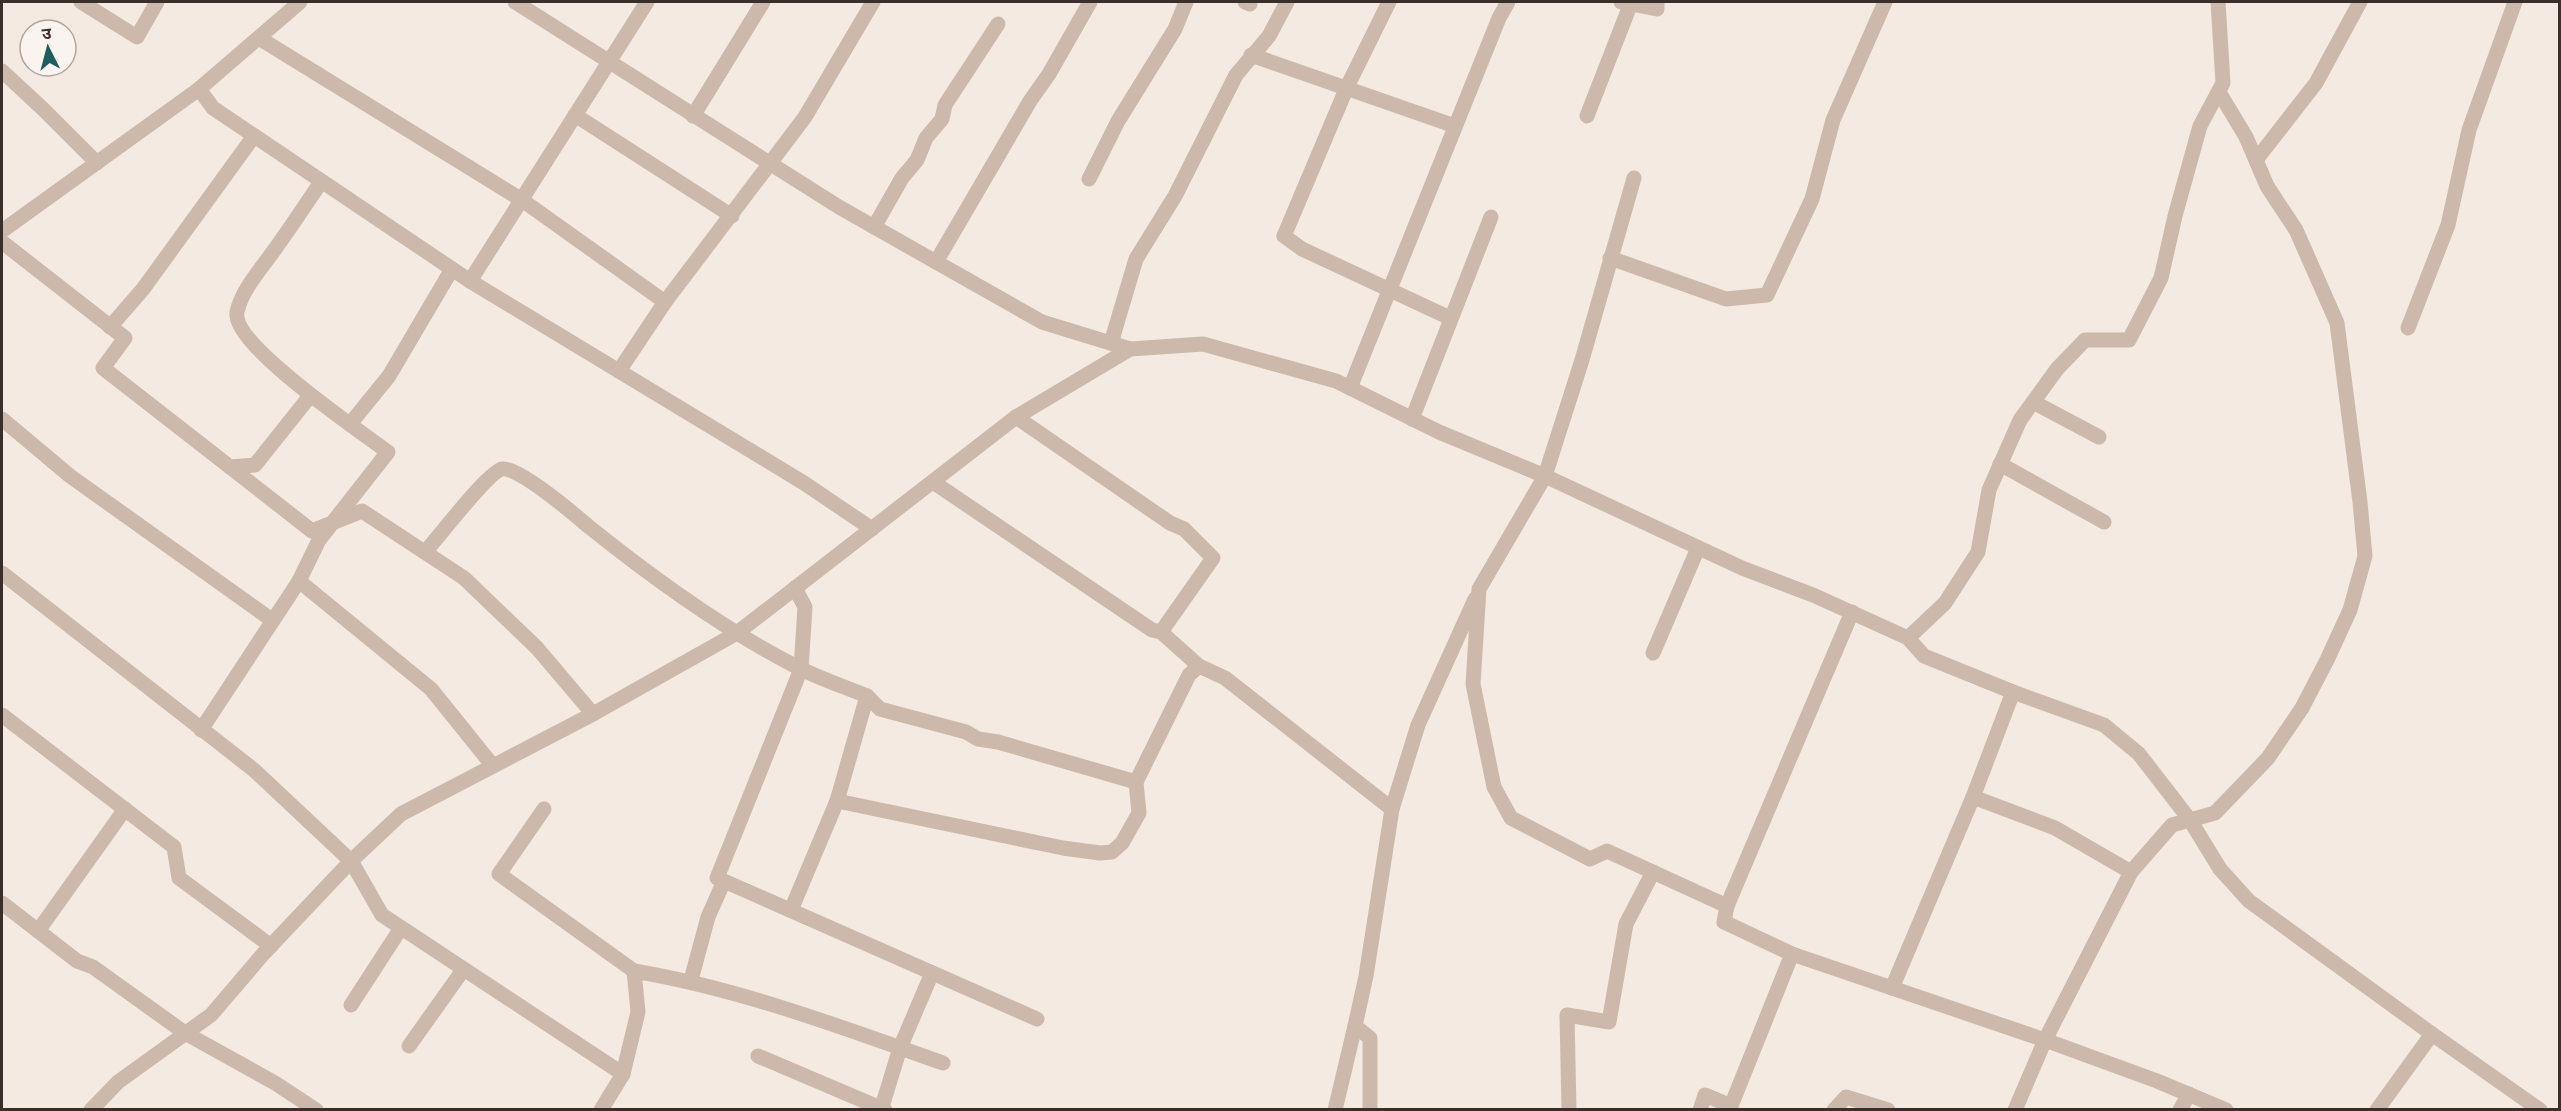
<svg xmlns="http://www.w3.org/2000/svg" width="2561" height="1111" font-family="'Public Sans','Noto Sans Devanagari',sans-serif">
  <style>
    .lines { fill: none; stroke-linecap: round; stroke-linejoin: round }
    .minor { stroke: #cdb9ac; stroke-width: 15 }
  </style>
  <rect width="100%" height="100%" fill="#f4eae1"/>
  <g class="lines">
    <!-- minor -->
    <g class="minor">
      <path d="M81,2L137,37L157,2"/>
      <path d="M515,2L839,207L1042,322L1130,349"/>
      <path d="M1245,2L1250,4"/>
      <path d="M1389,2L1347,87L1284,236L1302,249L1450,318"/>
      <path d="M1621,2L1657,9V2"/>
      <path d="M259,38L522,200L665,302"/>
      <path d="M1251,55L1455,126"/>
      <path d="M2,71L43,109L97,163"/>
      <path d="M199,89L213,108L470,281L647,2"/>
      <path d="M575,115L732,216"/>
      <path d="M693,116L763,2"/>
      <path d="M1587,116L1631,3"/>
      <path d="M2256,160L2316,83L2360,2"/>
      <path d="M1634,178L1582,360L1545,476L1479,589L1473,684L1494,787L1511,818L1590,859L1607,851L1727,906L1724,922L1792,954L2045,1040L2157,1081L2226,1110"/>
      <path d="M1089,179L1118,121L1175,29L1186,2"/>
      <path d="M874,227L902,178L917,160L926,138L942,119L945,105L998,24"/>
      <path d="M2,231L199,89L300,2"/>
      <path d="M2,242L125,338L103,368L312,531L362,511L464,578L537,648L593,714"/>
      <path d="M1610,258L1726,299L1767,295L1812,199L1833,120L1885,2"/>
      <path d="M936,262L1030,101L1049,74L1090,2"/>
      <path d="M470,281L804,483L872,529"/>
      <path d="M110,327L143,289L254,136"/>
      <path d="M2408,328L2448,225L2469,130L2515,2"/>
      <path d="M1111,343L1136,259L1175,196L1236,75L1269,36L1287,2"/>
      <path d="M619,371L665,302L805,117L873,2"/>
      <path d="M1350,388L1499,18L1508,2"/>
      <path d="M2033,402L2099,437"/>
      <path d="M1016,417L1170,523L1184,529L1213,558L1161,632"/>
      <path d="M2,419L70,476L272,620"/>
      <path d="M1412,419L1491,217"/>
      <path d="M350,424L389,376L452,269"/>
      <path d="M2000,464L2104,522"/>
      <path d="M230,467L255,465L310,396"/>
      <path d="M933,482L1152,630L1161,632L1199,666L1225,678L1392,809"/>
      <path d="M425,552C438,538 488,472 502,469C518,466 574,514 588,526C654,579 724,630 799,668C821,679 845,687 867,696"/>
      <path d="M2,573L254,770L351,861L382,915L623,1074"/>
      <path d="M299,581L431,689L493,766"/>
      <path d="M1908,638L1924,656L2013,692L2104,725L2139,754L2190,820L2220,869L2249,901L2432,1034L2540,1110"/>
      <path d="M1653,653L1698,548"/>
      <path d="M2,715L174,847L179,878L271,946"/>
      <path d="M201,730L299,581L319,540L388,452C361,432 231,344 237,312C242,289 262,268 275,249C291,227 306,204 321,182"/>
      <path d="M1973,797L2055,828L2131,872"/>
      <path d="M837,801L1063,848L1100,853L1112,852L1122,843L1139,813L1136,782L1189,675L1199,666"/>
      <path d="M544,809L499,874L634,971L638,1012L623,1074L601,1110"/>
      <path d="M717,878L801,669L805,607L795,588"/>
      <path d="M2,903L77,961L93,967L185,1033L275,1083L316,1110"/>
      <path d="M1727,906L1852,612"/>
      <path d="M791,910L837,801L867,696L880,709L966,732L978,739L998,742L1136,782"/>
      <path d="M38,931L125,809"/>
      <path d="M634,971C741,989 841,1027 943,1063"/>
      <path d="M691,980L708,917L724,881L1037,1019"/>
      <path d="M1892,988L1973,797L2013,692"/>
      <path d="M351,1005L401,928"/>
      <path d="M1355,1026L1366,976L1392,809L1418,725L1475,599"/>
      <path d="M409,1046L463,970"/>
      <path d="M758,1056L885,1110"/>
      <path d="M91,1110L118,1082L211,1015L264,953L351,861L401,814L593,714L737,633L1016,417L1130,349L1203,344L1336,381L1439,432L1545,476L1742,568L1813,595L1908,638L1945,603L1978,552L1989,490L2020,420L2057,369L2085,340H2129L2161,278L2175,216L2200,126L2223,83L2218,2"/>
      <path d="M881,1110L900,1048L932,973"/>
      <path d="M1335,1110L1355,1026L1370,1038V1110"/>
      <path d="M1569,1110L1567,1015L1609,1022L1626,924L1653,872"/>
      <path d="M1700,1110L1705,1095L1731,1106L1792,954"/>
      <path d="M1834,1110L1846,1097L1888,1110"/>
      <path d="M2015,1110L2045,1040L2131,872L2172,825L2215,813L2268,758L2302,708L2327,660L2350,610L2365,556L2360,502L2337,323L2296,230L2267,186L2246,137L2219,92"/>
      <path d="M2180,1110L2189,1094"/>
      <path d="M2377,1110L2432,1034"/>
    </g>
  </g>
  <!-- border -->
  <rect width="2561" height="1111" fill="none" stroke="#3b2f2b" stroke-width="6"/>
  <!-- north arrow -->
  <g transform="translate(48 48) rotate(354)"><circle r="28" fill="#fbf4ee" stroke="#aea5a0" stroke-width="1.5"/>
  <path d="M0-4.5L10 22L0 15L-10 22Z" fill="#1f5e5e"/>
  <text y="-9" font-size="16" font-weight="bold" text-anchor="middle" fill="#3b2f2b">उ</text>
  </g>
</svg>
